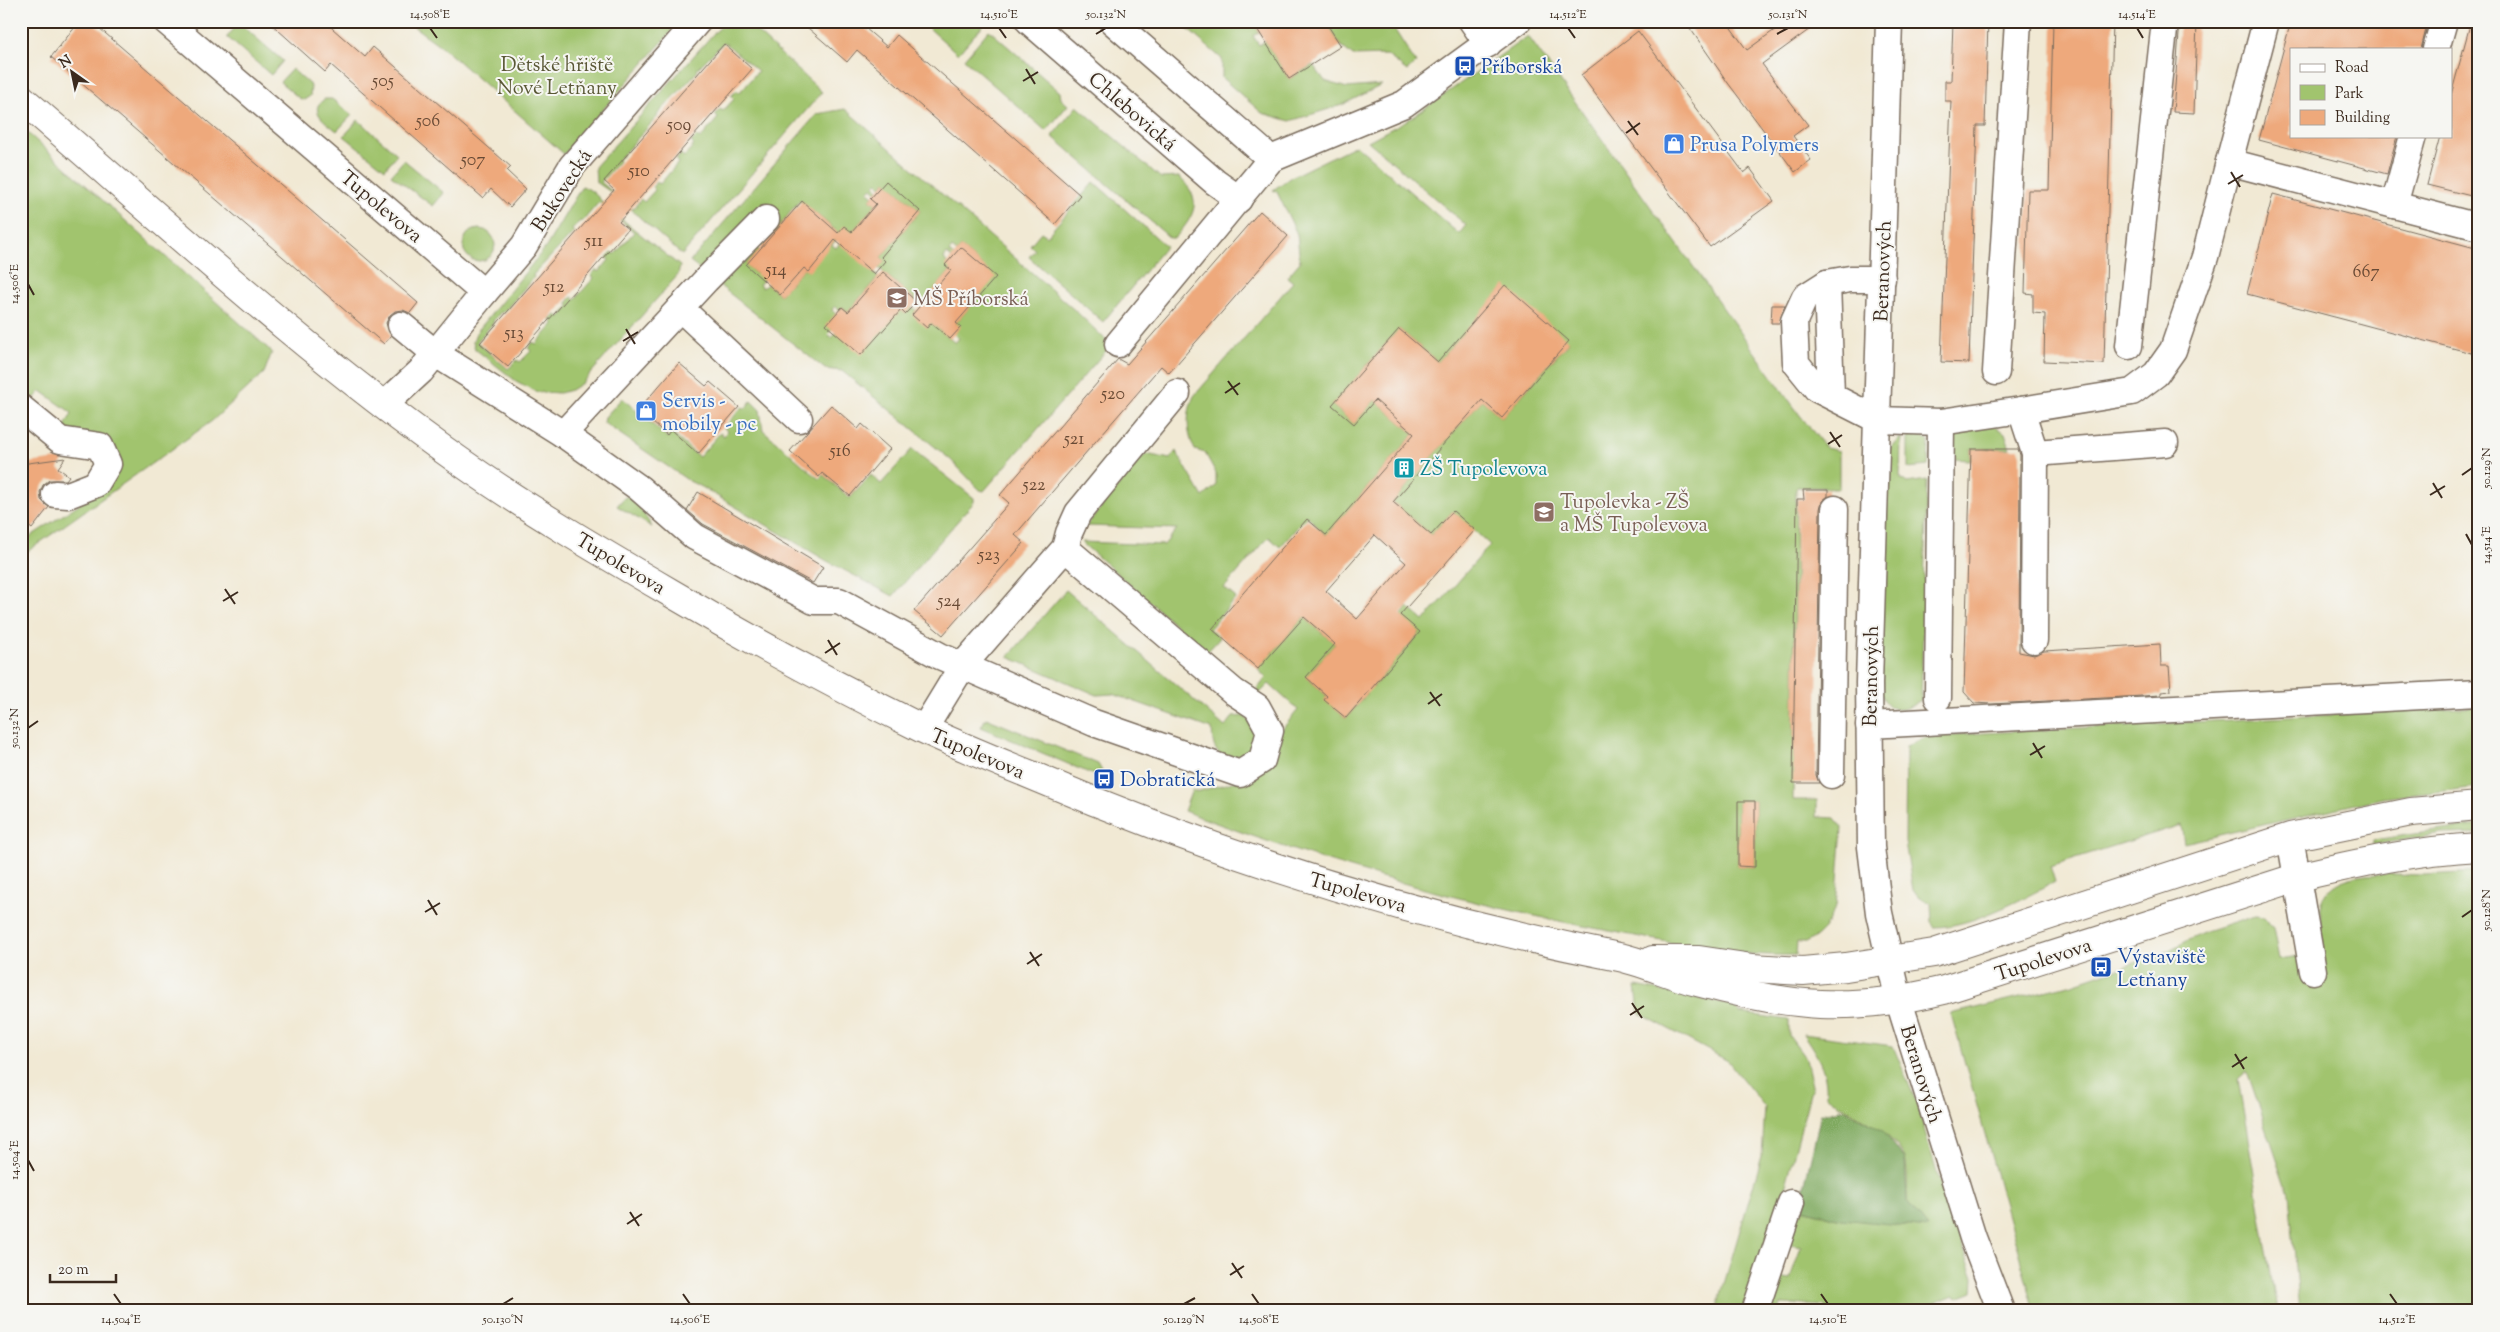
<svg xmlns="http://www.w3.org/2000/svg" width="2500" height="1332" font-family="'Sorts Mill Goudy',serif">
  <style>
    .green { fill: #a1c46e; stroke: #6e7746; fill-rule: evenodd }
    .forest { fill: #80aa61; stroke: #5e6a40 }
    .building { fill: #eea97b; fill-rule: evenodd }
    .lines { fill: none; stroke-linecap: round; stroke-linejoin: round }
    .minor-casing { stroke: #7b6d5e; stroke-width: 29 }
    .major-casing { stroke: #7b6d5e; stroke-width: 30 }
    .minor { stroke: #fff; stroke-width: 26 }
    .major { stroke: #fff; stroke-width: 28 }
    .ticks { fill: none; stroke: #3b2a1e; stroke-width: 2 }
    .labels { text-anchor: middle; stroke-width: 4; stroke-linejoin: round; paint-order: stroke }
    .number-label { font-size: 18px; fill: #684a35 }
    .park-label { font-size: 20px; fill: #5a5836; stroke: #f6f6f2 }
    .transit-label { font-size: 20px; fill: #164399; stroke: #f6f6f2; text-anchor: start }
    .street-label { font-size: 20px; fill: #3b2a1e; stroke: #f6f6f2 }
    .shop-label { font-size: 20px; fill: #366cbe; stroke: #f6f6f2; text-anchor: start }
    .education-label { font-size: 20px; fill: #785e54; stroke: #f6f6f2; text-anchor: start }
    .culture-label { font-size: 20px; fill: #0d838f; stroke: #f6f6f2; text-anchor: start }
    .neatline { fill: none; stroke: #3b2a1e; stroke-width: 2 }
    .ticks-label { font-size: 12px; text-anchor: middle; fill: #3b2a1e }
  </style>
  <rect width="100%" height="100%" fill="#f6f6f2"/>
  <filter id="ink" filterUnits="userSpaceOnUse"><feTurbulence type="fractalNoise" baseFrequency=".02" numOctaves="2"/><feDisplacementMap in="SourceGraphic" scale="10" xChannelSelector="R" yChannelSelector="G"/><feConvolveMatrix kernelMatrix="1 2 1 2 8 2 1 2 1" color-interpolation-filters="sRGB"/></filter>
  <filter id="wash" filterUnits="userSpaceOnUse"><feTurbulence type="fractalNoise" baseFrequency=".0096" numOctaves="4" result="noise"/><feDisplacementMap in="SourceGraphic" scale="20" xChannelSelector="R" yChannelSelector="G"/><feGaussianBlur stdDeviation="1.12" result="paint"/><feColorMatrix in="noise" values="0 0 0 0 0 0 0 0 0 0 0 0 0 0 0 0 0 1.4 0 .05"/><feComposite in="paint" operator="in"/></filter>
  <g filter="url(#wash)">
    <rect width="100%" height="100%" fill="#f1e9d4"/>
    <!-- green -->
    <g class="green">
      <path d="M406,21H674L671,32L564,154L442,47Z"/>
      <path d="M728,21H745L822,92L682,255L628,207L633,209L641,199L644,202L655,190L652,187L657,182L660,184L678,163L676,160L681,154L684,157L694,145L691,142L697,136L700,139L718,118L715,115L720,109L723,111L734,99L731,96L736,91L739,93L758,71L724,42L697,69L698,71L657,115L658,116L618,160L619,161L601,182L617,196L596,182L595,167L714,33Z"/>
      <path d="M921,21H979L983,25L958,54Z"/>
      <path d="M1178,21H1252L1259,32L1253,36L1259,45L1265,41L1289,79L1313,65L1325,81L1347,88L1382,85L1342,105L1290,121L1262,113L1222,78V59Z"/>
      <path d="M1325,21H1389L1416,63L1407,71L1387,55L1353,56L1341,46Z"/>
      <path d="M239,23L283,61L271,75L227,37Z"/>
      <path d="M989,30L1060,92L1061,99L1068,105L1046,131L964,59Z"/>
      <path d="M1528,36L1799,414L1826,448L1839,451V488L1796,487L1793,800H1817V817L1835,818L1842,828L1836,906L1824,929L1817,936L1807,942H1797L1796,955C1737,957 1678,944 1620,933C1472,906 1325,865 1184,811L1192,790L1196,792L1240,780L1298,710L1269,684L1257,696L1258,688L1266,678L1258,669L1304,617L1335,644L1306,677L1327,696L1325,700L1346,718L1367,694L1362,689L1367,683L1373,687L1393,664L1388,659L1394,653L1399,657L1420,633L1401,616L1408,607L1424,621L1490,545L1453,511L1431,535L1393,502L1482,400L1502,418L1569,342L1505,286L1438,362L1399,329L1332,405L1354,424L1375,400L1414,434L1326,535L1307,516L1280,547L1269,537L1224,588L1236,598L1209,629L1220,638L1207,652L1081,542L1164,545L1177,529L1086,526L1141,458L1146,454L1170,459L1176,451L1203,497L1216,486V473L1205,453L1195,450C1186,432 1186,414 1194,396L1293,282L1287,277L1300,262L1297,234L1277,192L1273,190L1291,177L1356,145L1459,234L1466,225L1368,141L1411,118ZM1738,801H1755V867L1738,866Z"/>
      <path d="M292,69L311,86L310,96L304,100L299,98L280,82Z"/>
      <path d="M325,99H332L352,115L337,131C327,123 306,110 325,99Z"/>
      <path d="M1077,106L1161,178L1179,177C1204,200 1195,215 1175,238H1170L1052,136Z"/>
      <path d="M845,109L1079,314L1111,345L984,491L980,490L951,460L842,371L825,369L690,262L817,114ZM886,181L920,211L881,257L885,261L882,264H874L921,305L951,270L944,258L947,254L952,258L954,256L949,252L952,248L957,252L961,247L995,277L956,323L960,327L950,330L959,338L955,343L907,303L905,314L901,310L836,333L832,338L828,334L832,330L836,314L832,310L835,306L839,310L843,307L848,312L878,277L840,243L836,248L832,245L836,240L831,236L809,271L804,268L780,295L767,284L763,288L759,285L763,280L746,265L759,250L754,246L758,242L762,246L769,237L765,234L768,230L773,234L800,200L846,239L876,204L870,199L873,196L868,192L872,188L876,192L878,190L874,185L877,182L881,186Z"/>
      <path d="M358,120L397,154L385,169L344,136Z"/>
      <path d="M21,127L272,352L264,373L212,421L21,556V536L28,538L108,485L118,469L63,430L72,413L41,391L32,401L21,393Z"/>
      <path d="M404,160L444,193L433,206L391,175Z"/>
      <path d="M1094,182L1166,246L1103,322L1029,257L1035,250L1030,245L1041,232L1047,236Z"/>
      <path d="M582,186C593,190 600,198 606,208L599,202L582,222L580,221L572,230L574,232L533,275L534,277L503,313L501,312L493,321L494,322L477,342L508,369L517,360L520,362L531,351L528,348L533,342L536,344L554,324L551,320L556,315L560,317L570,305L567,303L572,297L575,299L594,278L591,275L596,270L599,272L609,260L607,257L612,252L615,254L634,232L618,218L619,217L680,266L678,275L582,383L571,390L560,393L537,392L516,381L475,349L473,341L476,333L546,247Z"/>
      <circle cx="479" cy="245" r="16"/>
      <path d="M622,398L667,437L671,433L699,457L720,433L724,436L727,431L724,428L742,407L745,409L751,401L760,410L763,430L819,479L823,475L850,498L871,475L881,484L912,449L974,498V502L893,596L827,561L702,487L689,481L604,423L605,417Z"/>
      <path d="M1989,421L2005,433L2010,448L1971,449L1970,460L1952,459L1953,436L1965,423Z"/>
      <path d="M1915,431L1929,441L1928,466L1908,468V433Z"/>
      <path d="M1901,437L1900,478L1907,483L1927,480L1921,700C1901,713 1890,715 1879,690L1886,453Z"/>
      <path d="M628,496L635,499L652,527L617,506L624,498Z"/>
      <path d="M1066,590L1225,727L1233,717L1243,716C1257,724 1255,732 1252,747L1242,756L1228,759C1213,752 1213,745 1212,729L1113,694L1097,695L1008,657Z"/>
      <path d="M2479,707V787L2382,798L2184,843L2181,825L2050,866L2055,882C2022,899 1971,927 1934,927L1932,923L1931,903L1918,897L1913,890L1905,842L1906,747L1928,736Z"/>
      <path d="M986,718L1098,764L1103,773L1101,778L981,727Z"/>
      <path d="M2479,825V833L2442,834L2373,845V840Z"/>
      <path d="M2479,872V1311H2300L2289,1194L2247,1071L2238,1079L2277,1311H2035L1951,1014L2073,984L2163,953L2205,932L2256,916L2263,917L2273,928L2279,959L2322,953C2323,937 2318,918 2322,903C2330,866 2397,875 2425,875C2443,874 2461,873 2479,872Z"/>
      <path d="M1636,986L1732,1005L1740,1013L1789,1020V1036L1806,1059L1812,1086L1782,1200L1743,1311H1716L1762,1156L1765,1107L1728,1061L1639,1013Z"/>
      <path d="M1803,1034L1893,1046L1917,1104L1938,1177L1974,1278L1973,1291L1958,1297L1954,1295L1914,1311H1825L1826,1306L1781,1304L1779,1311H1763L1775,1277L1790,1279L1801,1247L1785,1244L1799,1208L1841,1219L1907,1201C1907,1191 1908,1166 1905,1158C1890,1128 1851,1115 1826,1095C1828,1071 1816,1053 1803,1034Z"/>
    </g>
    <!-- forest -->
    <path class="forest" d="M1844,1109L1883,1131L1905,1159L1907,1201L1928,1228L1841,1219L1799,1208L1821,1114Z"/>
    <g id="blocks">
      <!-- building -->
      <g class="building">
        <path d="M80,21H91L418,303L410,313L403,310L395,311L390,315L386,323L391,336L384,344L51,57Z"/>
        <path d="M268,21H324L365,57L373,47L511,167L507,171L526,189L510,207L491,189L483,198L331,65L325,72Z"/>
        <path d="M800,21H857L887,47L897,35L1080,195L1055,224L857,50L847,62Z"/>
        <path d="M1252,21H1325L1341,46L1289,79Z"/>
        <path d="M1685,21H1726L1747,50L1787,21H1821L1762,64L1808,125L1793,136L1811,160L1795,172L1728,83Z"/>
        <path d="M1953,21H1988L1985,126H1977L1969,363L1941,362L1951,101H1945V81H1951Z"/>
        <path d="M2053,21H2113L2104,364L2044,361L2045,314L2033,313V294L2025,293L2028,190H2049Z"/>
        <path d="M2180,21H2197L2194,113L2173,112Z"/>
        <path d="M2291,21H2428L2421,49H2291V136H2397L2387,174L2259,140Z"/>
        <path d="M2471,21H2479V198L2427,185L2440,136H2451V95Z"/>
        <path d="M1638,31L1744,173L1750,168L1774,201L1710,247L1581,75Z"/>
        <path d="M724,44L752,69L619,222L628,229L508,367L480,343L614,190L604,181Z"/>
        <path d="M886,181L920,211L881,257L885,261L874,274L835,240L809,272L804,268L780,295L746,265L802,201L838,233L844,226L852,232L876,204L870,199Z"/>
        <path d="M2273,194L2479,249V355L2247,294Z"/>
        <path d="M1260,211L1288,236L1169,373L1161,366L1108,427L1015,535L1024,543L943,635L914,611L1009,503L1000,495L1118,359L1127,364Z"/>
        <path d="M961,247L996,277L956,323L961,327L950,339L931,323L927,328L912,315L951,270L945,265Z"/>
        <path d="M883,272L917,302L905,314L901,310L861,355L826,325L842,307L848,312Z"/>
        <path d="M1505,285L1569,341L1502,418L1482,400L1393,502L1431,535L1453,511L1475,530L1400,615L1420,632L1346,718L1324,700L1327,696L1306,677L1335,644L1304,617L1258,669L1212,629L1307,519L1326,535L1414,434L1375,400L1354,424L1332,405L1399,329L1438,362ZM1375,535L1406,563L1357,619L1326,591Z"/>
        <path d="M1772,305H1785L1779,323H1771Z"/>
        <path d="M679,363L706,386L710,382L739,407L698,454L671,430L667,435L638,410Z"/>
        <path d="M831,405L858,429L862,424L890,449L850,496L822,473L819,477L790,451Z"/>
        <path d="M1971,449H2018L2020,455L2019,652L2034,655L2044,651L2160,644L2161,666H2169L2171,691L2161,692V695L1991,704L1974,703L1964,692Z"/>
        <path d="M65,458L58,468L69,476L66,480H49L43,485L40,492L41,500L49,507L32,529L21,520V464Z"/>
        <path d="M1803,490H1828V496L1822,501L1820,509L1816,775L1819,783H1793L1797,499H1804Z"/>
        <path d="M698,492L823,567L813,583L703,524L687,510Z"/>
        <path d="M1738,801H1755V867L1738,866Z"/>
      </g>
    </g>
  </g>
  <g filter="url(#ink)">
    <use href="#blocks" fill-opacity="0" stroke="#7b6d5e" stroke-width="1"/>
    <g class="lines">
      <!-- minor casing -->
      <g class="minor-casing">
        <g id="minor">
          <path d="M166,21L484,293L421,371L384,405"/>
          <path d="M1029,21L1215,182L1239,199"/>
          <path d="M1112,21L1271,159"/>
          <path d="M1472,21L1488,44"/>
          <path d="M1889,21L1869,683L1871,847L1879,913L1899,1001L1973,1238L2001,1311"/>
          <path d="M2266,21L2229,162L2479,227"/>
          <path d="M2436,49L2444,21"/>
          <path d="M2394,205L2413,136"/>
          <path d="M1882,279H1850L1827,283L1805,297L1794,321L1796,363L1817,389L1878,420L1941,422L2021,410L2035,453L2034,640"/>
          <path d="M1827,283L1831,395"/>
          <path d="M484,293L524,246L572,166L698,21"/>
          <path d="M680,308L799,419"/>
          <path d="M401,325L436,354L563,434L639,488L695,537L814,601H839L940,656L1094,723L1240,774L1262,760L1270,731L1257,707L1234,692L1065,548"/>
          <path d="M1118,344L1271,159L1404,104L1518,21"/>
          <path d="M2129,346L2165,21"/>
          <path d="M1996,372L2018,21"/>
          <path d="M21,408L60,440L100,446L108,464L96,484L68,495L55,494"/>
          <path d="M2021,410L2132,392L2156,374L2173,350L2205,257L2229,162"/>
          <path d="M563,434L706,280L766,219"/>
          <path d="M2035,453L2165,443"/>
          <path d="M1938,698L1941,422"/>
          <path d="M1869,725L2479,693"/>
          <path d="M924,729L963,665L1065,548L1069,533L1078,513L1177,393"/>
          <path d="M1831,775L1835,509"/>
          <path d="M2290,837L2313,971"/>
          <path d="M1755,1311L1791,1203"/>
        </g>
      </g>
      <!-- major casing -->
      <g class="major-casing">
        <g id="major">
          <path d="M21,98C164,221 303,351 458,460C526,508 599,551 671,593C752,641 836,686 921,728C957,745 994,760 1031,775C1218,855 1414,917 1614,956C1643,961 1669,975 1697,982C1790,1007 1850,1013 1944,990L2298,877C2357,863 2418,850 2479,847"/>
          <path d="M1653,960H1699L1752,968L1803,971L1846,967L1934,953L2290,837L2411,812L2479,806"/>
        </g>
      </g>
      <!-- minor -->
      <use href="#minor" class="minor"/>
      <!-- major -->
      <use href="#major" class="major"/>
    </g>
  </g>
  <!-- ticks -->
  <path class="ticks" d="M430,28L437,38M999,28L1006,38M1568,28L1575,38M2137,28L2143,38M1096,34L1106,28M1777,34L1788,28M1026,69L1035,84M1023,81L1038,72M1628,121L1638,135M1626,133L1640,123M2231,172L2240,187M2228,184L2243,175M28,284L34,295M626,329L635,344M623,341L638,332M1228,381L1238,395M1225,393L1240,383M1830,432L1840,447M1828,444L1842,435M2462,475L2472,468M2433,483L2442,498M2430,495L2445,486M2466,534L2472,545M225,589L235,604M223,601L238,592M828,640L837,655M825,653L840,643M1430,692L1440,706M1428,704L1442,694M28,728L38,721M2033,743L2042,758M2030,755L2045,746M428,900L437,915M425,912L440,903M2462,917L2472,910M1030,952L1039,966M1027,964L1042,954M1632,1003L1642,1018M1630,1015L1644,1006M2235,1054L2244,1069M2232,1067L2247,1057M28,1160L34,1171M630,1212L639,1226M627,1224L642,1214M1232,1263L1242,1278M1230,1275L1244,1266M114,1294L121,1304M683,1294L690,1304M1252,1294L1259,1304M1821,1294L1828,1304M2390,1294L2397,1304M503,1304L513,1298M1184,1304L1195,1298"/>
  <!-- icons -->
  <defs>
    <g id="bus-square" transform="scale(1.125)"><rect x="-9" y="-9" width="18" height="18" rx="4" fill="#1a4fb4" stroke="#f6f6f2"/><path d="M-5-6H5V4H4V6H2V4H-2V6H-4V4H-5ZM-3.5-4V0h7V-4ZM-3.5 1.2v1.5H-2V1.2ZM2 1.2v1.5H3.5V1.2Z" fill="#fff"/></g>
    <g id="shop-square" transform="scale(1.125)"><rect x="-9" y="-9" width="18" height="18" rx="4" fill="#3f7fe0" stroke="#f6f6f2"/><path d="M-5-2.5h2.3a2.7 3.5 0 0 1 5.4 0H5L5.5 6h-11ZM-1.5-2.5h3a1.5 2.3 0 0 0-3 0Z" fill="#fff"/></g>
    <g id="school-square" transform="scale(1.125)"><rect x="-9" y="-9" width="18" height="18" rx="4" fill="#8d6e63" stroke="#f6f6f2"/><path d="M0-5L7-2L0 1L-7-2ZM-4 1L0 2.5L4 1V4Q0 6-4 4Z" fill="#fff"/></g>
    <g id="building-square" transform="scale(1.125)"><rect x="-9" y="-9" width="18" height="18" rx="4" fill="#0f9aa8" stroke="#f6f6f2"/><path d="M-4-6H4V6H1V3H-1V6H-4ZM-2.5-4.3h1.7v1.8h-1.7ZM.8-4.3h1.7v1.8H.8ZM-2.5-1h1.7V.8h-1.7ZM.8-1h1.7V.8H.8Z" fill="#fff"/></g>
  </defs>
  <g fill-rule="evenodd">
    <use href="#bus-square" x="1465" y="66"/>
    <use href="#shop-square" x="1674" y="144"/>
    <use href="#school-square" x="897" y="298"/>
    <use href="#shop-square" x="646" y="411"/>
    <use href="#building-square" x="1404" y="468"/>
    <use href="#school-square" x="1544" y="512"/>
    <use href="#bus-square" x="1104" y="779"/>
    <use href="#bus-square" x="2101" y="967"/>
  </g>
  <g class="labels">
    <!-- number labels -->
    <g class="number-label">
      <text x="383" y="86">505</text>
      <text x="428" y="126">506</text>
      <text x="679" y="130">509</text>
      <text x="473" y="165">507</text>
      <text x="639" y="176">510</text>
      <text x="594" y="246">511</text>
      <text x="776" y="275">514</text>
      <text x="2366" y="277">667</text>
      <text x="554" y="292">512</text>
      <text x="514" y="338">513</text>
      <text x="1113" y="399">520</text>
      <text x="1074" y="444">521</text>
      <text x="840" y="456">516</text>
      <text x="1034" y="490">522</text>
      <text x="989" y="560">523</text>
      <text x="949" y="606">524</text>
    </g>
    <!-- park labels -->
    <g class="park-label">
      <text x="557" y="71">Dětské hřiště<tspan x="557" dy="23">Nové Letňany</tspan></text>
    </g>
    <!-- transit labels -->
    <g class="transit-label">
      <text x="1481" y="73">Příborská</text>
      <text x="1120" y="786">Dobratická</text>
      <text x="2117" y="963">Výstaviště<tspan x="2117" dy="23">Letňany</tspan></text>
    </g>
    <!-- street labels -->
    <g class="street-label">
      <text transform="translate(1133 111) rotate(41)" y="7">Chlebovická</text>
      <text transform="translate(561 190) rotate(-57)" y="7">Bukovecká</text>
      <text transform="translate(382 206) rotate(40)" y="7">Tupolevova</text>
      <text transform="translate(1882 271) rotate(-88)" y="7">Beranových</text>
      <text transform="translate(621 563) rotate(31)" y="7">Tupolevova</text>
      <text transform="translate(1870 676) rotate(-89)" y="7">Beranových</text>
      <text transform="translate(978 753) rotate(23)" y="7">Tupolevova</text>
      <text transform="translate(1358 892) rotate(16)" y="7">Tupolevova</text>
      <text transform="translate(2043 959) rotate(-18)" y="7">Tupolevova</text>
      <text transform="translate(1922 1074) rotate(73)" y="7">Beranových</text>
    </g>
    <!-- shop labels -->
    <g class="shop-label">
      <text x="1690" y="151">Prusa Polymers</text>
      <text x="662" y="407">Servis -<tspan x="662" dy="23">mobily - pc</tspan></text>
    </g>
    <!-- education labels -->
    <g class="education-label">
      <text x="913" y="305">MŠ Příborská</text>
      <text x="1560" y="508">Tupolevka - ZŠ<tspan x="1560" dy="23">a MŠ Tupolevova</tspan></text>
    </g>
    <!-- culture labels -->
    <g class="culture-label">
      <text x="1420" y="475">ZŠ Tupolevova</text>
    </g>
  </g>
  <!-- margin -->
  <rect width="2500" height="1332" fill="none" stroke="#f6f6f2" stroke-width="55"/>
  <!-- legend -->
  <rect x="2290" y="48" width="162" height="90" fill="#f6f6f2" stroke="#aba49d"/>
  <rect x="2300" y="64" width="25" height="8" fill="#ffffff" stroke="#aba49d"/>
  <text x="2335" y="72" font-size="15" fill="#3b2a1e">Road</text>
  <rect x="2300" y="85" width="25" height="15" fill="#a1c46e" stroke="#aba49d"/>
  <text x="2335" y="98" font-size="15" fill="#3b2a1e">Park</text>
  <rect x="2300" y="110" width="25" height="15" fill="#eea97b" stroke="#aba49d"/>
  <text x="2335" y="122" font-size="15" fill="#3b2a1e">Building</text>
  <!-- north arrow -->
  <g transform="translate(72 72) rotate(327)" stroke="#f6f6f2" stroke-width="4" paint-order="stroke">
  <path d="M0-4L9 19L0 12L-9 19Z" fill="#3b2a1e"/>
  <text y="-8" font-size="14" font-weight="bold" text-anchor="middle" fill="#3b2a1e">N</text>
  </g>
  <!-- scale -->
  <path d="M50 1274v8h66v-8" fill="none" stroke="#3b2a1e" stroke-width="2.5"/>
  <text x="58" y="1274" font-size="15" fill="#3b2a1e" stroke="#f6f6f2" stroke-width="4" paint-order="stroke">20 m</text>
  <rect x="28" y="28" width="2444" height="1276" class="neatline"/>
  <g class="ticks-label">
    <text x="430" y="18">14.508°E</text>
    <text x="999" y="18">14.510°E</text>
    <text x="1106" y="18">50.132°N</text>
    <text x="1568" y="18">14.512°E</text>
    <text x="1788" y="18">50.131°N</text>
    <text x="2137" y="18">14.514°E</text>
    <text transform="translate(14 284) rotate(-90)" y="4">14.506°E</text>
    <text transform="translate(2486 468) rotate(-90)" y="4">50.129°N</text>
    <text transform="translate(2486 545) rotate(-90)" y="4">14.514°E</text>
    <text transform="translate(14 728) rotate(-90)" y="4">50.132°N</text>
    <text transform="translate(2486 910) rotate(-90)" y="4">50.128°N</text>
    <text transform="translate(14 1160) rotate(-90)" y="4">14.504°E</text>
    <text x="121" y="1323">14.504°E</text>
    <text x="503" y="1323">50.130°N</text>
    <text x="690" y="1323">14.506°E</text>
    <text x="1184" y="1323">50.129°N</text>
    <text x="1259" y="1323">14.508°E</text>
    <text x="1828" y="1323">14.510°E</text>
    <text x="2397" y="1323">14.512°E</text>
  </g>
</svg>
